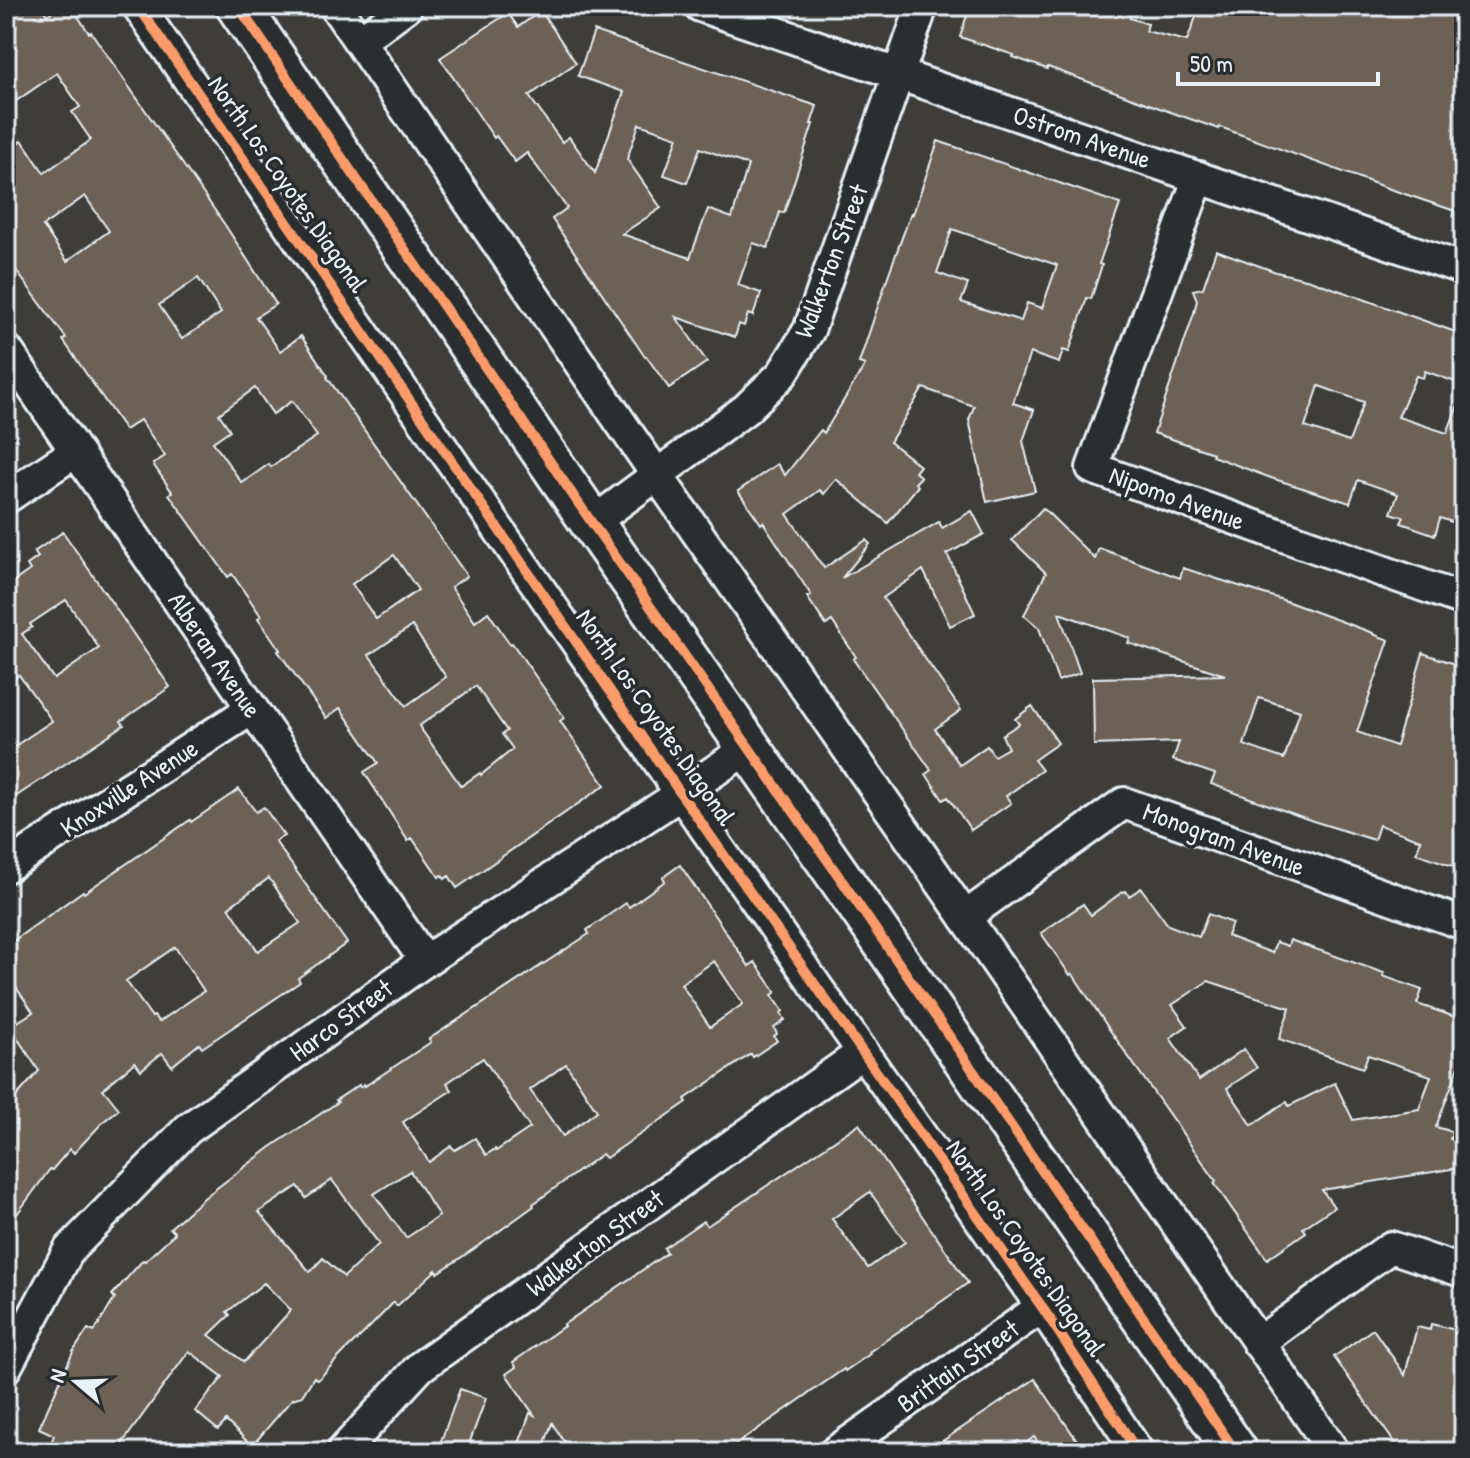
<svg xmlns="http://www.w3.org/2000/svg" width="1470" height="1458" font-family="'Patrick Hand',sans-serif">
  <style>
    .building { fill: #6d6154; stroke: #e8f1f8; stroke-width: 2; fill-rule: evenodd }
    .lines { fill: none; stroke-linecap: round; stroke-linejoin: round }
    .minor-casing { stroke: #e8f1f8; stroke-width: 36 }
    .secondary-casing { stroke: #e8f1f8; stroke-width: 48 }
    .minor { stroke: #2a2d2e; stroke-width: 30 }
    .secondary { stroke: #2a2d2e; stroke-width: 42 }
    .cycleway-casing { stroke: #2a2d2e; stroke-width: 15 }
    .cycleway { stroke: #fa9b69; stroke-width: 10 }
    .labels { text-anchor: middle; stroke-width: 7; stroke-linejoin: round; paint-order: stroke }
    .street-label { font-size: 26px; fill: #e8f1f8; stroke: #2a2d2e }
  </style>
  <rect width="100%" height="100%" fill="#3e3d39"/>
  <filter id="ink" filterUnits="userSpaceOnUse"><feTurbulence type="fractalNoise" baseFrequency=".0125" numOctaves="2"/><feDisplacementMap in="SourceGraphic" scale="16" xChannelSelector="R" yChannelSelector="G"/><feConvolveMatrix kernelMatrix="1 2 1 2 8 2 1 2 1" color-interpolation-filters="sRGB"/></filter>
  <g filter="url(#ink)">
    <!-- building -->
    <g class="building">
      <path d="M6,6H41L47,15L60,6H71L89,33L91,32L225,225L276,304L256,317L280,351L301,336L328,376L327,377L467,576L451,587L475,622L488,612L510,644L512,643L562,714L564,718L560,721L605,785L457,888L449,876L445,879L442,875L439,877L412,838L408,841L364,772L378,763L340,708L326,718L278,651L280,650L258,618L261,616L232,574L228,577L169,494L172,492L153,464L165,456L140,420L125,430L63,340L66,338L6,257V151L22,140L44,173L91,140L72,112L80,107L57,73L16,101L6,86ZM85,196L109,231L67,261L43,226ZM198,278L221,313L182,339L159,305ZM255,388L273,414L292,401L317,436L271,467L269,464L242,483L213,442L230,430L219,414ZM394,555L418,590L376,619L352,584ZM412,626L446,677L406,706L369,655ZM476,686L507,731L502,734L513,749L481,775L480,773L461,786L419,726Z"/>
      <path d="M970,6H1111L1131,13L1130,18L1148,24L1146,31L1187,41L1200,6H1464V214L1387,188L1220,127L1219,129L1176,114L1048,67L1047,69L1013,57L1014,55L960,37Z"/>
      <path d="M541,11L576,63L529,96L562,142L569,137L595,173L624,92L578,76L594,31L817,106L811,124H813L784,213L780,212L768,248L753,243L738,285L761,293L753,316L748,314L744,326L739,324L735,337L676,317L707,362L669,388L646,356L645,357L552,219L567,208L527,153L515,162L496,136L494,138L440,58L508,13L518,27ZM639,124L678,137L664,175L687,183L700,148L748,165L732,218L708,209L690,258L622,234L661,208L627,159Z"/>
      <path d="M938,141L1120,204L1099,264L1102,265L1091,299L1087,298L1069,352L1063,350L1059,363L1030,353L1013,403L1034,410L1023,441L1035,491L987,502L969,420L974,406L923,388L890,442L920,466L915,472L921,477L915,483L918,486L888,523L836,479L824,494L820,490L787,514L824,568L866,540L870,544L842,578L939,522L942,528L972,511L984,534L947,554L975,614L950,626L923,570L883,598L961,710L935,729L960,765L987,746L994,756L1008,748L1002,735L1019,724L1015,719L1032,706L1058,743L1034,760L1042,770L1006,796L1011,803L971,830L948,797L943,800L926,774L931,770L853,659L856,657L832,621L826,625L807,597L811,595L763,522L761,524L738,491L777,464L785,475L821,430L824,433L865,365L859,363L888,276L911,213L913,214ZM952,229L1057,265L1042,308L1027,303L1021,321L961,302L968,284L937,273Z"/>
      <path d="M1216,250L1276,272L1310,280L1464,335V385L1425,371L1423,378L1416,376L1398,417L1447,433L1462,395H1464V526L1440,518L1435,535L1401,523L1404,517L1391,513L1398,494L1358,480L1350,503L1271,478L1212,456L1213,453L1154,433L1194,313L1197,300L1193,290L1203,288ZM1319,386L1364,402L1349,442L1305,427Z"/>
      <path d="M1043,508L1095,559L1099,548L1180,578L1183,568L1283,600L1373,633V634L1389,640L1357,732L1396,746L1423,653L1464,667V870L1416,853L1421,840L1379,825L1374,840L1313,821L1211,784L1215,774L1173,760L1179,742L1094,745L1093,678L1225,675L1128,643L1130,638L1059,613L1080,673L1058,681L1039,628L1024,615L1046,573L1012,540ZM1259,698L1300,711L1284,759L1244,745Z"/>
      <path d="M63,532L170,687L121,721L124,725L6,803V752L52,721L19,675L6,684V587L30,570L27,565L38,557L34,552ZM66,600L99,648L54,679L22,634L32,627L30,624Z"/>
      <path d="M239,789L256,812L264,807L284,836L275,841L347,943L298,978L300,982L202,1048L199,1044L172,1066L162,1053L141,1070L135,1062L103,1089L119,1109L104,1121L74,1153L70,1149L52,1170L50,1169L6,1229V1108L39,1071L10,1027L33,1012L6,973V946L83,891L84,893L190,820L191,822ZM269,878L300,923L258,951L229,907ZM175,947L204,991L159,1022L154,1016L152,1017L126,981Z"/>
      <path d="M680,865L749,966L755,962L776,992L772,995L783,1011L781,1013L785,1020L774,1028L777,1034L774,1036L777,1041L753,1057L751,1054L685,1099L687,1102L606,1158L602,1154L533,1204L534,1206L487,1240L438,1273L436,1270L397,1306L394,1302L365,1332L341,1355L318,1380L314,1377L302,1396L292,1399L252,1446L226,1421L218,1430L195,1411L223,1377L189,1351L116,1452H48L54,1435L39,1428L73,1352L88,1329L94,1332L115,1298L112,1295L143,1260L145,1261L175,1233L170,1228L205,1197L271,1147L338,1102L336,1100L359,1085L360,1087L364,1084L365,1086L431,1042L429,1039L589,934L587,930L626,903L629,907L665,881L663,877ZM714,961L743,1004L710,1027L681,984ZM483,1058L530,1128L496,1151L495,1149L486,1155L475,1138L455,1150L451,1146L429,1162L403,1122L452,1090L447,1083ZM566,1064L597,1111L563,1136L530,1090ZM410,1171L439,1216L406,1238L374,1194ZM332,1180L379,1244L344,1277L323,1258L310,1272L259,1212L298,1186L306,1198ZM264,1283L291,1310L244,1362L209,1335L230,1315L227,1312Z"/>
      <path d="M1141,888L1168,925L1199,937L1208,914L1232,923L1227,936L1272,953L1276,942L1288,946L1290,940L1384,973L1383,976L1422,990L1417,1004L1464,1020V1068L1459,1066L1436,1127L1453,1132L1450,1139L1464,1144V1167L1322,1190L1334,1207L1303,1228L1306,1232L1267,1259L1214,1183L1216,1181L1109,1029L1072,973L1070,975L1041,933L1083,904L1091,915L1121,893L1126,891L1129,896ZM1208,981L1290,1008L1279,1039L1363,1068L1368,1055L1431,1076L1419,1109L1353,1120L1335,1083L1289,1106L1287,1102L1281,1105L1252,1125L1227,1088L1257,1068L1244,1049L1199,1080L1170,1038L1187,1026L1172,1005Z"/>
      <path d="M859,1124L968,1283L869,1352L870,1354L845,1371L844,1369L725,1452H571L552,1423L542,1452H516L530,1413L534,1415L506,1374L516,1367L513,1362L564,1326L563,1325L667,1253L664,1248L703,1221L707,1226ZM870,1192L905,1242L868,1268L832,1219Z"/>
      <path d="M1431,1324L1464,1332L1453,1385L1464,1388V1452H1401L1334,1357L1373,1329L1405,1375L1417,1327L1430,1330Z"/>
      <path d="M1035,1379L1085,1452H1045L1034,1437L1022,1446L1018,1441L1002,1452H926Z"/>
      <path d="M460,1389L486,1398L466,1452H437Z"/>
    </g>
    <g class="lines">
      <!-- minor casing -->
      <g class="minor-casing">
        <g id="minor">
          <path d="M138,6L681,794L1042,1307L1138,1452"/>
          <path d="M335,6L634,442L965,917L1334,1452"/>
          <path d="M700,6L1464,269"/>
          <path d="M360,41L407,6"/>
          <path d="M1199,177L1092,468L1464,600"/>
          <path d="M6,349L425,961"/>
          <path d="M6,498L75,452"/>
          <path d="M592,523L746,409L782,374L809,330L922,6"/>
          <path d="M6,867L252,709"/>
          <path d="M965,917L1124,803L1464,924"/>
          <path d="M1258,1343L1391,1247L1464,1272"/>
          <path d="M6,1367L69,1250L188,1129L425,961L681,794L748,748"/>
          <path d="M342,1452L420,1367L863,1052"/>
          <path d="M835,1452L1042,1307"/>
        </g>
      </g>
      <!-- secondary casing -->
      <g class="secondary-casing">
        <path id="secondary" d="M238,6L592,523L840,878L1236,1452"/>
      </g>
      <!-- minor -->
      <use href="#minor" class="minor"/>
      <!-- secondary -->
      <use href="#secondary" class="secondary"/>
      <!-- cycleway casing -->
      <g class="cycleway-casing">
        <g id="cycleway">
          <path d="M138,6L681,794L1042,1307L1138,1452"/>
          <path d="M238,6L592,523L840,878L1236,1452"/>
        </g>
      </g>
      <!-- cycleway -->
      <use href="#cycleway" class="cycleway"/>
    </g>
  </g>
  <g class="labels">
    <!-- street labels -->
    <g class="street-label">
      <text transform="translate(1082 137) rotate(19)" y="9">Ostrom Avenue</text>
      <text transform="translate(288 184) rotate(55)" y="9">North Los Coyotes Diagonal</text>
      <text transform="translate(831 261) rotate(-69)" y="9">Walkerton Street</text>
      <text transform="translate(1177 498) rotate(20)" y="9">Nipomo Avenue</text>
      <text transform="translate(215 655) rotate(56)" y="9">Alberan Avenue</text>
      <text transform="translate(656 717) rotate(55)" y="9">North Los Coyotes Diagonal</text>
      <text transform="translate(129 788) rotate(-33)" y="9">Knoxville Avenue</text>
      <text transform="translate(1224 839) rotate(20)" y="9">Monogram Avenue</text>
      <text transform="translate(341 1020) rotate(-36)" y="9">Harco Street</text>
      <text transform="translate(595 1243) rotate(-36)" y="9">Walkerton Street</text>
      <text transform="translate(1026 1248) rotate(55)" y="9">North Los Coyotes Diagonal</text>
      <text transform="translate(958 1366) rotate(-35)" y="9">Brittain Street</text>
    </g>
  </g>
  <!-- margin -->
  <rect width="1470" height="1458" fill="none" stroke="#2a2d2e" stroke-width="32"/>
  <rect x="16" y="16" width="1438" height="1426" fill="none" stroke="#e8f1f8" stroke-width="3" filter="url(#ink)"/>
  <!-- north arrow -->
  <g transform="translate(76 1382) rotate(289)" stroke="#2a2d2e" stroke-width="6" paint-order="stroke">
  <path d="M0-6L14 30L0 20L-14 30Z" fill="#e8f1f8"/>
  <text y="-12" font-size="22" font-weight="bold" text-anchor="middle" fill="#e8f1f8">N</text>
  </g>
  <!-- scale -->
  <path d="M1178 72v12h200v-12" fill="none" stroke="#e8f1f8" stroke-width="4"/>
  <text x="1190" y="72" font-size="24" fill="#e8f1f8" stroke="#2a2d2e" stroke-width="6" paint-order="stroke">50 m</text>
</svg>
